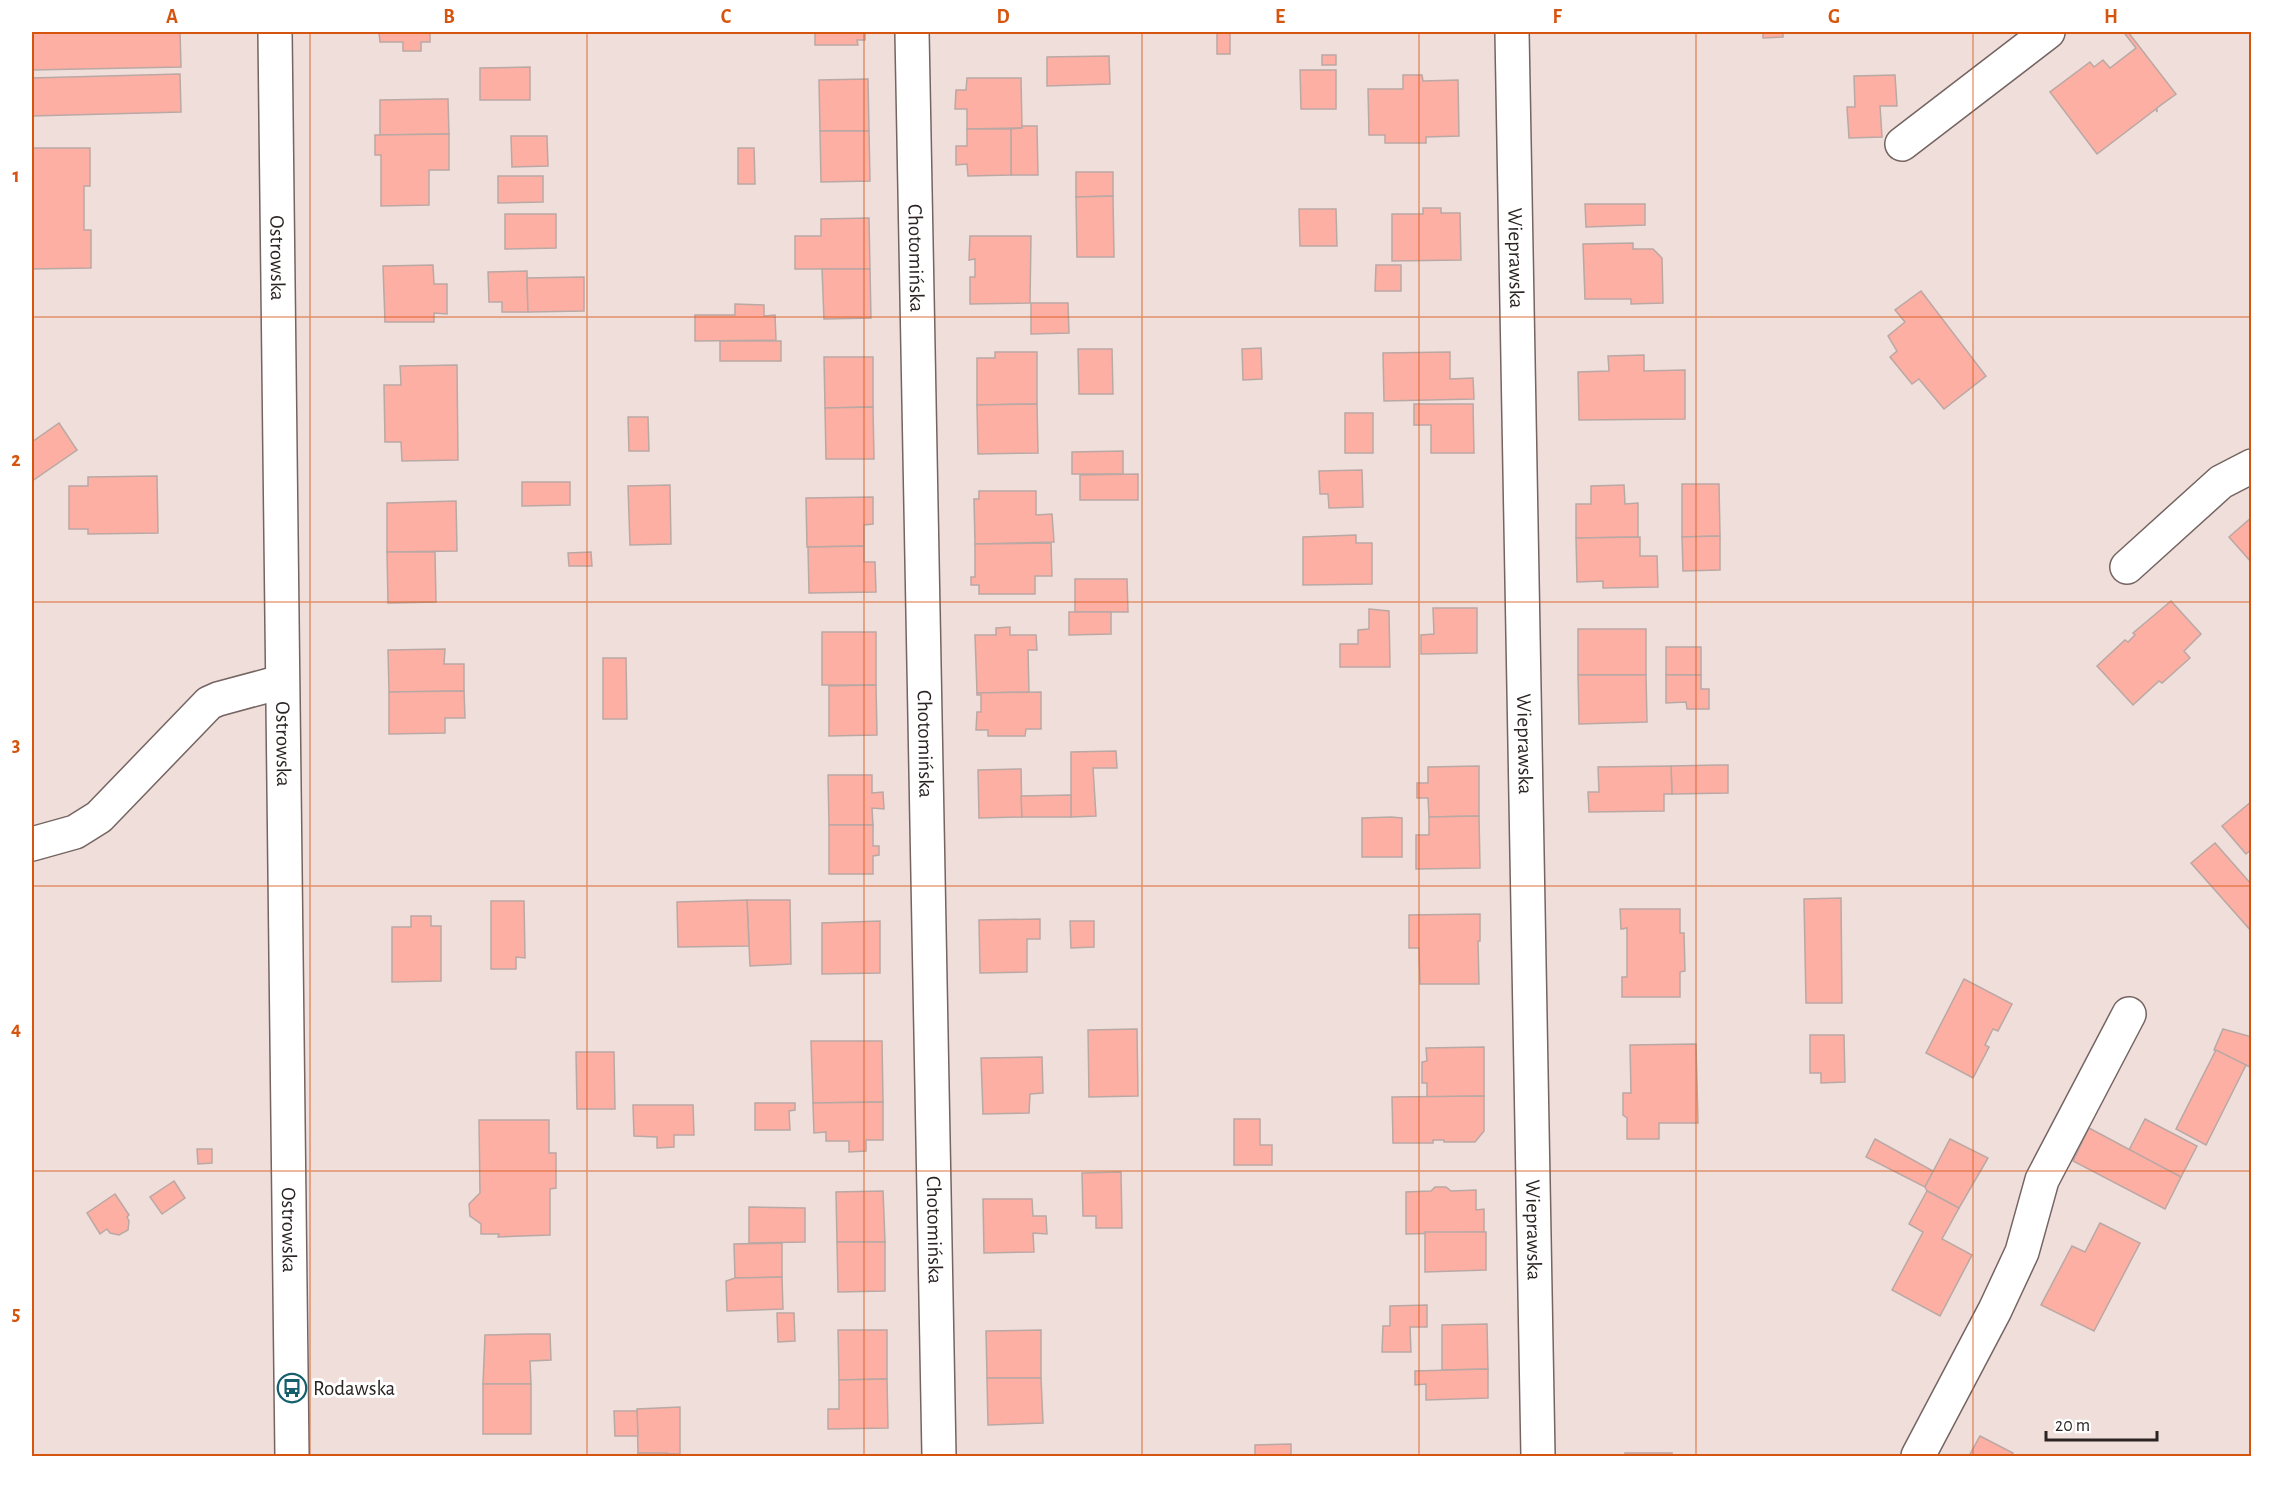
<svg xmlns="http://www.w3.org/2000/svg" width="2283" height="1488" font-family="'Alegreya Sans',sans-serif">
  <style>
    .building { fill: #fdafa3; stroke: #baa8a5; stroke-width: 1.5 }
    .lines { fill: none; stroke-linecap: round; stroke-linejoin: round }
    .minor-casing { stroke: #746462; stroke-width: 36 }
    .minor { stroke: #fff; stroke-width: 33 }
    .grid { fill: none; stroke: #d5540e; stroke-width: 1.5; stroke-opacity: 0.55 }
    .labels { text-anchor: middle; stroke-width: 6; stroke-linejoin: round; paint-order: stroke }
    .street-label { font-size: 21px; fill: #2b2423; stroke: #fff }
    .poi-label { font-size: 21px; fill: #2b2423; stroke: #fff; text-anchor: start }
    .neatline { fill: none; stroke: #d5540e; stroke-width: 2 }
    .grid-label { font-size: 20px; text-anchor: middle; font-weight: bold; fill: #d5540e }
  </style>
  <rect width="100%" height="100%" fill="#f0deda"/>
  <!-- building -->
  <g class="building">
    <path d="M32,32H180L181,67L32,70Z"/>
    <path d="M379,32H430V42H421V51H403V42H380Z"/>
    <path d="M815,32H865V40H857L858,45H815Z"/>
    <path d="M1763,32H1783V37L1763,38Z"/>
    <path d="M2128,32L2176,94L2157,108V112L2156,109L2097,154L2050,92L2090,62L2094,67L2103,60L2110,68L2136,48L2125,34Z"/>
    <rect x="1217" y="33" width="13" height="21"/>
    <rect x="1322" y="55" width="14" height="10"/>
    <path d="M1109,56L1110,84L1047,86V57Z"/>
    <path d="M530,67V100H480V68Z"/>
    <path d="M1300,70H1336V109H1301Z"/>
    <path d="M180,74L181,112L32,116V78Z"/>
    <path d="M1403,75H1422L1423,81L1458,80L1459,136L1426,137V143H1385V135H1369L1368,89H1403Z"/>
    <path d="M1895,75L1897,106H1880L1882,137L1849,138L1847,107H1855L1854,76Z"/>
    <path d="M967,78H1021L1022,128L967,129V109H955L956,90H966Z"/>
    <path d="M868,79L869,131H820L819,80Z"/>
    <path d="M440,99H448L449,134L380,135V100Z"/>
    <path d="M1022,126H1037L1038,175H1011V129L1022,128Z"/>
    <path d="M967,129H1011V175L968,176L967,164L956,165V146H967Z"/>
    <path d="M820,131H869L870,181L821,182Z"/>
    <path d="M449,134V170H429V205L381,206V155H375V135Z"/>
    <path d="M511,136H547L548,166L512,167Z"/>
    <path d="M32,148H90V186H84V230H91V268L32,269Z"/>
    <path d="M738,148H754L755,184H738Z"/>
    <path d="M1076,172H1113V196L1076,197Z"/>
    <path d="M498,176H543V202L498,203Z"/>
    <path d="M1113,196L1114,257H1077L1076,197Z"/>
    <path d="M1585,204H1645V225L1586,227Z"/>
    <path d="M1423,208H1441V213H1460L1461,260L1392,261V214H1423Z"/>
    <path d="M1299,209H1336L1337,246H1300Z"/>
    <path d="M505,214H556V248L505,249Z"/>
    <path d="M869,218L870,269H795V236H821V219Z"/>
    <path d="M970,236H1031L1030,303L970,304V277H975V259L969,260Z"/>
    <path d="M1633,243V249H1653L1662,258L1663,303L1631,304V299H1585L1583,244Z"/>
    <path d="M433,265L434,284H447V314L434,313V322H385L383,266Z"/>
    <path d="M1376,265H1401V291H1375Z"/>
    <path d="M822,269H870L871,318L824,319Z"/>
    <path d="M527,271L528,312H502V302H489L488,272Z"/>
    <path d="M584,277V311L528,312L527,278Z"/>
    <path d="M1921,291L1986,376L1944,409L1919,379L1912,384L1890,357L1897,351L1888,336L1905,322L1895,310Z"/>
    <path d="M1031,303H1068L1069,333L1031,334Z"/>
    <path d="M735,304L764,305V316L775,315L776,340L695,341V315H735Z"/>
    <rect x="720" y="341" width="61" height="20"/>
    <path d="M1261,348L1262,379L1243,380L1242,349Z"/>
    <path d="M1078,349H1112L1113,394H1079Z"/>
    <path d="M995,352H1037V404L977,405V358H995Z"/>
    <path d="M1450,352V379L1473,378L1474,399L1384,401L1383,353Z"/>
    <path d="M1644,355V371L1685,370V419L1579,420L1578,372L1609,371L1608,356Z"/>
    <path d="M824,357H873V407L825,408Z"/>
    <path d="M457,365L458,460L402,461L401,442H385L384,385H401L400,366Z"/>
    <path d="M1037,404L1038,453L978,454L977,405Z"/>
    <path d="M1414,404H1473L1474,453H1431V425H1414Z"/>
    <path d="M873,407L874,459H826L825,408Z"/>
    <rect x="1345" y="413" width="28" height="40"/>
    <path d="M628,417H648L649,451H629Z"/>
    <path d="M59,423L77,450L32,481V442Z"/>
    <path d="M1123,451V474H1072V452Z"/>
    <path d="M1362,470L1363,507L1329,508L1328,494H1320L1319,471Z"/>
    <path d="M1138,474V500H1080V475Z"/>
    <path d="M157,476L158,533L88,534V529H69V486H88V477Z"/>
    <path d="M522,482H570V505L522,506Z"/>
    <path d="M1682,484H1719L1720,536L1682,537Z"/>
    <path d="M670,485L671,544L630,545L628,486Z"/>
    <path d="M1624,485L1625,504L1638,503V537L1576,538V504H1591V486Z"/>
    <path d="M979,491H1036V515L1052,514L1054,542L975,544L974,499H979Z"/>
    <path d="M873,497V524L864,525V546L807,547L806,498Z"/>
    <path d="M456,501L457,551L387,552V503Z"/>
    <path d="M2252,517V563L2229,537Z"/>
    <path d="M1356,535V543H1372V584L1303,585V537Z"/>
    <path d="M1720,536V570L1683,571L1682,537Z"/>
    <path d="M1640,537V556H1657L1658,587L1603,588V581L1577,582L1576,538Z"/>
    <path d="M1051,543L1052,576H1035V594H979V585H971V577H975V544Z"/>
    <path d="M864,546V562H875L876,592L809,593L808,547Z"/>
    <path d="M387,552H435L436,602L388,603Z"/>
    <path d="M591,552L592,566H569L568,553Z"/>
    <path d="M1075,579H1127L1128,612H1075Z"/>
    <path d="M2171,601L2201,634L2184,651L2190,658L2162,683L2159,681L2133,705L2097,666L2125,640L2128,642L2135,635L2133,633Z"/>
    <path d="M1433,608H1477V653L1421,654V635L1434,634Z"/>
    <path d="M1369,609L1389,611L1390,667H1340V644H1358V630L1369,629Z"/>
    <path d="M1069,612H1111V634L1069,635Z"/>
    <path d="M1010,627V635H1036L1037,650H1028L1029,692L977,693L975,635H996V628Z"/>
    <rect x="1578" y="629" width="68" height="46"/>
    <rect x="822" y="632" width="54" height="53"/>
    <rect x="1666" y="647" width="35" height="28"/>
    <path d="M445,649L444,664H464V691L389,692L388,650Z"/>
    <path d="M603,658H626L627,719H603Z"/>
    <path d="M1578,675H1646L1647,722L1579,724Z"/>
    <path d="M1666,675H1701V689H1709V709H1687L1686,702L1666,703Z"/>
    <path d="M876,685L877,735L829,736V686Z"/>
    <path d="M464,691L465,718H445V733L389,734V692Z"/>
    <path d="M1041,692V729H1026L1025,736H988V730H976L977,712H981V695H977V693Z"/>
    <path d="M1116,751L1117,768H1093L1096,816L1071,817V752Z"/>
    <path d="M1718,765H1728V793L1672,794L1671,766Z"/>
    <path d="M1479,766V816L1429,817L1428,798H1417V783H1428V767Z"/>
    <path d="M1671,766L1672,794H1664V811L1589,812L1588,792H1599L1598,767Z"/>
    <path d="M1021,769L1022,817L979,818L978,770Z"/>
    <path d="M828,775H872V793L883,792L884,809L872,808L873,825H829Z"/>
    <path d="M1071,795V817H1022L1021,796Z"/>
    <path d="M2252,801V849L2246,854L2222,826Z"/>
    <path d="M1479,816L1480,868L1416,869V835H1429V817Z"/>
    <path d="M1391,817L1402,818V857H1362V818Z"/>
    <path d="M829,825H873V846H879V855L873,856V874H829Z"/>
    <path d="M2215,843L2252,885V932L2191,863Z"/>
    <path d="M1841,898L1842,1003H1806L1804,899Z"/>
    <path d="M747,900H790L791,964L750,966Z"/>
    <path d="M747,900L749,946L678,947L677,902Z"/>
    <path d="M491,901H524L525,958L516,957V969H491Z"/>
    <path d="M1620,909H1680V933H1684L1685,971L1680,972V997H1622V977H1627V928L1621,929Z"/>
    <path d="M1480,914V941H1478L1479,984H1420L1419,948H1409V915Z"/>
    <path d="M411,916H431V926H441V981L392,982V927H411Z"/>
    <path d="M1040,919V939H1027V972L980,973L979,920Z"/>
    <path d="M880,921V973L822,974V923Z"/>
    <path d="M1070,921H1094V947L1071,948Z"/>
    <path d="M1964,979L2012,1004L1998,1031L1993,1029L1985,1045L1989,1047L1973,1078L1926,1053Z"/>
    <path d="M1137,1029L1138,1096L1089,1097L1088,1030Z"/>
    <path d="M2223,1029L2252,1037V1068L2214,1050Z"/>
    <path d="M1810,1035H1844L1845,1082L1821,1083V1073H1810Z"/>
    <path d="M811,1041H882L883,1102L813,1103Z"/>
    <path d="M1696,1044L1698,1123H1659V1139H1627V1118L1623,1115V1093H1631L1630,1045Z"/>
    <path d="M1484,1047V1096L1427,1097V1083H1422V1062L1427,1061L1426,1048Z"/>
    <path d="M2216,1050L2246,1065L2206,1145L2176,1129Z"/>
    <path d="M576,1052H614L615,1109H577Z"/>
    <path d="M1042,1057L1043,1093L1030,1094L1029,1113L983,1114L981,1058Z"/>
    <path d="M1484,1096V1131L1475,1142H1444V1140H1433V1143H1393L1392,1097Z"/>
    <path d="M883,1102V1140H866V1151L849,1152V1141H826V1132L814,1133L813,1103Z"/>
    <path d="M755,1103H795V1110L789,1111L790,1130H755Z"/>
    <path d="M633,1105H693L694,1135H674V1147L657,1148V1137L634,1136Z"/>
    <path d="M1234,1119H1260V1145H1272V1165H1234Z"/>
    <path d="M2145,1119L2197,1146L2181,1177L2129,1150Z"/>
    <path d="M479,1120H549V1153H556V1188L550,1189V1235L498,1237L499,1234H481V1224L470,1216L469,1204L480,1193Z"/>
    <path d="M2089,1128L2181,1177L2165,1209L2073,1161Z"/>
    <path d="M1875,1139L1933,1171L1925,1187L1866,1157Z"/>
    <path d="M1950,1139L1988,1158L1959,1208L1927,1191L1925,1187Z"/>
    <path d="M197,1149H212V1163L198,1164Z"/>
    <path d="M1121,1172L1122,1228H1096V1216H1083L1082,1173Z"/>
    <path d="M174,1181L185,1198L162,1214L150,1197Z"/>
    <path d="M1435,1187H1446L1451,1191L1476,1190V1210L1484,1209V1232L1406,1234V1192L1431,1191Z"/>
    <path d="M883,1191L885,1242H837L836,1192Z"/>
    <path d="M1927,1191L1959,1208L1942,1239L1972,1255L1940,1316L1892,1290L1923,1232L1909,1224Z"/>
    <path d="M115,1194L129,1215L127,1217L129,1221L128,1230L119,1235L110,1233L107,1229L100,1234L87,1213Z"/>
    <path d="M983,1199H1032L1033,1216H1046L1047,1234L1033,1233L1034,1252L984,1253Z"/>
    <path d="M749,1207L805,1208V1242L749,1243Z"/>
    <path d="M2100,1223L2140,1243L2094,1331L2041,1305L2072,1246L2085,1252Z"/>
    <path d="M1425,1232H1486V1270L1425,1272Z"/>
    <path d="M837,1242H885V1291L838,1292Z"/>
    <path d="M782,1243V1277L735,1278L734,1244Z"/>
    <path d="M782,1277L783,1309L727,1311L726,1281L735,1278Z"/>
    <path d="M1427,1305V1327H1410L1411,1352H1382L1383,1326H1390V1306Z"/>
    <path d="M777,1313H794L795,1341L778,1342Z"/>
    <path d="M1487,1324L1488,1369L1442,1370V1325Z"/>
    <path d="M838,1330H887V1379L839,1380Z"/>
    <path d="M1041,1330V1378H987L986,1331Z"/>
    <path d="M529,1334H550L551,1360L530,1361L531,1384H483L485,1335Z"/>
    <path d="M1488,1369V1398L1426,1400V1384L1415,1385V1371Z"/>
    <path d="M987,1378H1041L1043,1423L988,1425Z"/>
    <path d="M887,1379L888,1428L828,1429V1409H839V1380Z"/>
    <rect x="483" y="1384" width="48" height="50"/>
    <path d="M680,1407V1454L638,1453L637,1409Z"/>
    <path d="M614,1411H637L638,1436H615Z"/>
    <path d="M1980,1436L2013,1453L2011,1456H1969Z"/>
    <path d="M1291,1444V1456H1255V1445Z"/>
    <path d="M638,1453H667L665,1456H637Z"/>
    <rect x="1625" y="1453" width="47" height="3"/>
  </g>
  <g class="lines">
    <!-- minor casing -->
    <g class="minor-casing">
      <g id="minor">
        <path id="s1" d="M275,32L292,1456"/>
        <path id="s2" d="M912,32L939,1456"/>
        <path id="s3" d="M1512,32L1538,1456"/>
        <path d="M1902,144L2048,32"/>
        <path d="M2127,567L2221,482L2252,466"/>
        <path d="M32,844L75,832L99,817L209,703L218,699L281,682"/>
        <path d="M1918,1456L1995,1310L2022,1252L2042,1180L2129,1014"/>
      </g>
    </g>
    <!-- minor -->
    <use href="#minor" class="minor"/>
  </g>
  <!-- grid -->
  <path class="grid" d="M310,32V1456M587,32V1456M864,32V1456M1142,32V1456M1419,32V1456M1696,32V1456M1973,32V1456M32,317H2252M32,602H2252M32,886H2252M32,1171H2252"/>
  <!-- icons -->
  <defs>
    <g id="bus-ring" transform="scale(1.5)"><circle r="9.5" fill="#fff" stroke="#16606e" stroke-width="1.5"/><path d="M-5-6H5V4H4V6H2V4H-2V6H-4V4H-5ZM-3.5-4V0h7V-4ZM-3.5 1.2v1.5H-2V1.2ZM2 1.2v1.5H3.5V1.2Z" fill="#16606e"/></g>
  </defs>
  <g fill-rule="evenodd">
    <use href="#bus-ring" x="292" y="1388"/>
  </g>
  <g class="labels">
    <!-- street labels -->
    <g class="street-label">
      <text dy="7" stroke="none"><textPath href="#s1" startOffset="226">Ostrowska</textPath></text>
      <text dy="7" stroke="none"><textPath href="#s2" startOffset="226">Chotomińska</textPath></text>
      <text dy="7" stroke="none"><textPath href="#s3" startOffset="226">Wieprawska</textPath></text>
      <text dy="7" stroke="none"><textPath href="#s1" startOffset="712">Ostrowska</textPath></text>
      <text dy="7" stroke="none"><textPath href="#s2" startOffset="712">Chotomińska</textPath></text>
      <text dy="7" stroke="none"><textPath href="#s3" startOffset="712">Wieprawska</textPath></text>
      <text dy="7" stroke="none"><textPath href="#s1" startOffset="1198">Ostrowska</textPath></text>
      <text dy="7" stroke="none"><textPath href="#s2" startOffset="1198">Chotomińska</textPath></text>
      <text dy="7" stroke="none"><textPath href="#s3" startOffset="1198">Wieprawska</textPath></text>
    </g>
    <!-- poi labels -->
    <g class="poi-label">
      <text x="313" y="1395">Rodawska</text>
    </g>
  </g>
  <!-- border -->
  <rect width="2283" height="1488" fill="none" stroke="#ffffff" stroke-width="66"/>
  <!-- scale -->
  <path d="M2046 1431v9h111v-9" fill="none" stroke="#2b2423" stroke-width="3"/>
  <text x="2055" y="1431" font-size="18" fill="#2b2423" stroke="#ffffff" stroke-width="4.5" paint-order="stroke">20 m</text>
  <rect x="33" y="33" width="2217" height="1422" class="neatline"/>
  <g class="grid-label">
    <text x="172" y="23">A</text>
    <text x="449" y="23">B</text>
    <text x="726" y="23">C</text>
    <text x="1003" y="23">D</text>
    <text x="1280" y="23">E</text>
    <text x="1557" y="23">F</text>
    <text x="1834" y="23">G</text>
    <text x="2111" y="23">H</text>
    <text x="16" y="182">1</text>
    <text x="16" y="466">2</text>
    <text x="16" y="751">3</text>
    <text x="16" y="1035">4</text>
    <text x="16" y="1320">5</text>
  </g>
</svg>
